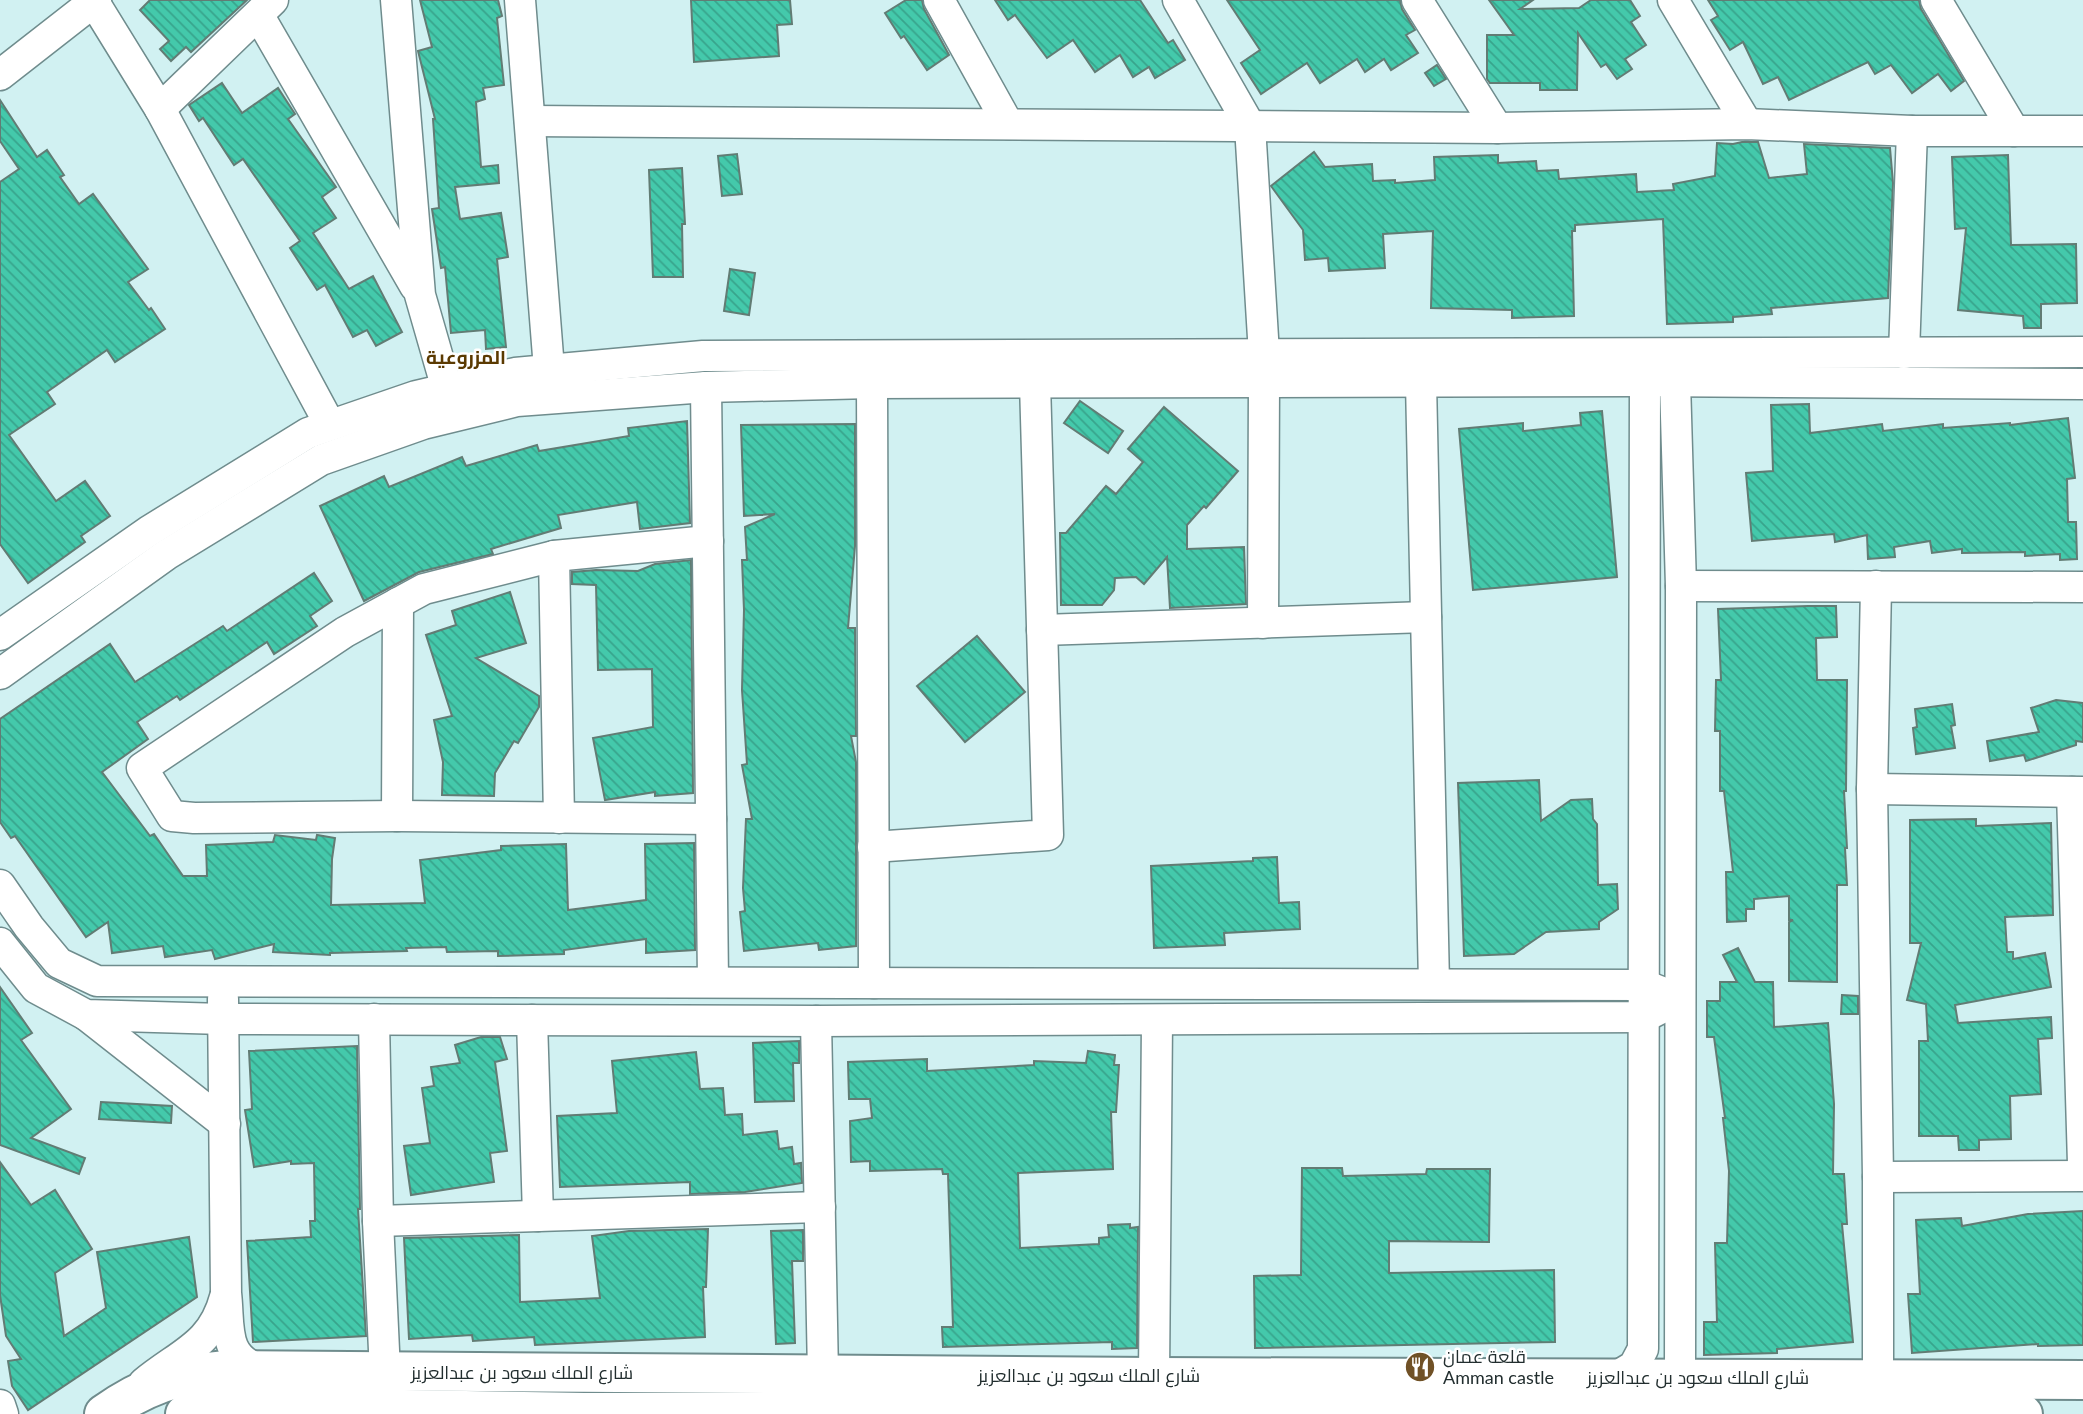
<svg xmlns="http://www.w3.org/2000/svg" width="2083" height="1414" font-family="Lato,Cairo,sans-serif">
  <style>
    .building { fill: url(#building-back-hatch); stroke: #627c74; stroke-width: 2 }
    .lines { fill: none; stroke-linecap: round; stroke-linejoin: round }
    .minor-casing { stroke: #6f8c8d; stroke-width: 33 }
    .major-casing { stroke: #6f8c8d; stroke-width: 42 }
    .minor { stroke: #fff; stroke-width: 30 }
    .major { stroke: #fff; stroke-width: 38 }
    .labels { text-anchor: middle; stroke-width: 5; stroke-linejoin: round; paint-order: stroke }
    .poi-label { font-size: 18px; fill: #222e2f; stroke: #fff; text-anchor: start }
    .street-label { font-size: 18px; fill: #222e2f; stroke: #fff }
    .neighbourhood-label { font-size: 19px; font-weight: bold; fill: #5b3a01; stroke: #fff }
  </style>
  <defs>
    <pattern id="building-back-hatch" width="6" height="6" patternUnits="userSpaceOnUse" patternTransform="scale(1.75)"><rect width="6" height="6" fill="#44c9ab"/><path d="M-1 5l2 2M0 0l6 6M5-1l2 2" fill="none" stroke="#38a48c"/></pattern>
  </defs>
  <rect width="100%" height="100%" fill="#d1f1f2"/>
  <!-- building -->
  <g class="building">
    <path d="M150,0H247L191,52L186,47L171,61L160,49L169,41L140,10Z"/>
    <path d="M420,0H498L502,16L497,18L504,85L483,88L485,99L476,102L481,167L498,165L499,183L455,187L460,219L501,213L508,257L497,259L506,347L486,349L485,330L451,333L445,267L441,268L432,209L439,208L433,119H435L418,51L432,47Z"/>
    <path d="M691,0H790L792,24L777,25L779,56L694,62Z"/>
    <path d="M906,0H922L924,9L949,55L927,70L904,36L901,38L885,13Z"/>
    <path d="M995,0H1140L1168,43L1173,40L1185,60L1155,78L1149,67L1133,77L1120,55L1095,72L1073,40L1047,58L1015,15L1008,20Z"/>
    <path d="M1227,0H1400L1402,9L1415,30L1406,35L1418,53L1391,70L1384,59L1365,72L1357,59L1320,83L1307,63L1261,94L1241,63L1260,50Z"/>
    <path d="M1489,0H1533L1520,9L1579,8L1591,0H1630L1640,16L1631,22L1646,45L1625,59L1632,69L1617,79L1606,64L1601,67L1578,33L1577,90H1540V83H1490L1487,79V35H1514Z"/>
    <path d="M1708,0H1919L1921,9L1964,81L1951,91L1938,74L1912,93L1891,65L1875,74L1868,62L1789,100L1778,77L1763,84L1743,42L1730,50L1711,20L1718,16Z"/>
    <path d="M1437,65L1446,79L1434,86L1425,73Z"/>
    <path d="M222,83L242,113L278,88L295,114L288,119L336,187L322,197L336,218L313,233L349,289L373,276L402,332L376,346L367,330L353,337L325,285L317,290L290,248L300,241L243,159L234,165L203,118L199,121L189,105Z"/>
    <path d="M0,100L37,157L47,150L64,175L60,177L79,204L93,194L148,269L128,282L149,310L151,308L165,329L115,362L107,350L47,392L55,404L9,435L56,501L85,481L110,516L81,536L85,542L28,583L0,544V182L19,169L0,141Z"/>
    <path d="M1742,142H1758L1769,178L1807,174L1804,144L1890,148L1893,183L1888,298L1771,308L1772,314L1733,317V322L1667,324L1663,219L1575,225V231H1572L1574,316L1512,318V310L1431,308L1433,231L1383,234L1385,268L1329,271L1328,258L1305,260L1303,230L1271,186L1314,152L1325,167L1372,164L1373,181L1395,180V183L1435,180L1434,157L1498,155V163L1536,161L1537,171L1558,170L1559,179L1636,174L1637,192L1674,190L1673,184L1715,176L1717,143L1733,144Z"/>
    <path d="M737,154L742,194L722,196L718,156Z"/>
    <path d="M2008,155L2011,245L2076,244L2077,303L2041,304V328H2024L2023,316L1958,310L1966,228L1955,229L1952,157Z"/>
    <path d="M682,168L685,224H682L683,277H653L649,170Z"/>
    <path d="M730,269L755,273L749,315L724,311Z"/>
    <path d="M1080,401L1123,431L1108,453L1064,423Z"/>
    <path d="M1809,404L1810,433L1882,424L1883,431L1943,424V428L2010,423V425L2068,418L2075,478L2067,479L2068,522H2076L2077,559L2060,560V554L2025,556V552L1962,553V549L1932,553L1930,541L1894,547L1895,557L1868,559L1867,535L1835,542L1834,534L1752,541L1746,473L1773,471L1771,405Z"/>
    <path d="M1164,407L1238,471L1206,508L1204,506L1187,525V549L1244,547L1246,604L1170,608L1167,557L1144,584L1136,577L1115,578L1114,590L1102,605H1061L1060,533H1066L1106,486L1116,494L1143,462L1128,449Z"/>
    <path d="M1602,411L1617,577L1473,590L1459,429L1523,423V431L1581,425L1580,413Z"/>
    <path d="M687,421L690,523L640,529L637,502L558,515L561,528L491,549L493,554L419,572L364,601L320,506L384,476L389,487L462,457L466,466L537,445L539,451L629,436L628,428Z"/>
    <path d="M855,424V546L848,628H855L856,736H851L856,762V946L819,950L818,943L744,951L740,912L745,911L743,888L746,819H752L742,765L747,764L742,690L744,610L742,560H747L745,527L775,514L744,516L741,425Z"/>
    <path d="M691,560L693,793L655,796V792L605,800L593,738L653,727L652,669L598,670L596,585L572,584V572L596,570L638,571L655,564Z"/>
    <path d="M314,573L332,601L310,616L317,626L274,654L267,642L180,700L177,696L137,722L148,739L102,772L150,836L154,834L183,876H207L206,845L273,842L275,835L316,840L317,835L335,838L332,859L331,905L425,903L420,860L501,850V846L566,844L568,910L646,900L645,844L694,843L695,950L646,953V939L564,950V954L498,956V951L447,952L446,947L406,948L407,951L330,953V955L273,952L274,944L215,959L212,950L165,957L163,946L112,953L108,922L86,937L15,836L11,838L0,822V719L110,644L135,682L223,626L227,631Z"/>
    <path d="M510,592L526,643L476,658L539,696V707L518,743L514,741L495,773L494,796L442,795L443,762L434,720L452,716L426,635L456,625L452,611Z"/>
    <path d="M1808,606H1836L1837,637L1816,638L1817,680H1847L1846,791H1844L1847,848H1845L1847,885H1837V982L1789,981V922L1793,920H1789V896L1754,899V909H1746V921L1727,922L1726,872H1733L1724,791H1720V731H1715L1716,680H1721L1718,609Z"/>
    <path d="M977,636L1025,692L965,742L917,686Z"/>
    <path d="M2056,700L2083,703V742L2076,741V745L2026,761L2024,755L1990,761L1987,741L2039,732L2031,708Z"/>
    <path d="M1952,704L1955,725L1951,726L1955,748L1916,754L1913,728L1917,727L1915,709Z"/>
    <path d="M1539,780L1541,821L1571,800L1592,799L1593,819L1597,824L1598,885L1617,884L1618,909L1599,922V929L1546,932L1514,954L1464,956L1458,783Z"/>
    <path d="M1976,819V826L2051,823L2053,915L2005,917L2007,952H2013V959L2045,953L2051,987L1955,1005L1958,1023L2051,1017L2052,1038L2038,1039L2041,1094L2010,1096L2011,1139L1979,1140V1150H1959L1958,1136H1919V1041H1928L1926,1004L1907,1000L1921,943H1910V820Z"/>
    <path d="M1277,857L1279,903L1299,902L1300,929L1224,933L1225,945L1154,948L1151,866L1253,861V858Z"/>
    <path d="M1738,948L1755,982H1773L1774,1027L1828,1023L1834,1104L1833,1174H1844L1847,1224H1842L1853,1342L1777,1349V1353L1704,1355V1322H1717L1715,1243H1727L1729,1171L1723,1118H1725L1714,1037H1707V1001H1720V982H1737L1723,955Z"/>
    <path d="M0,987L32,1033L21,1040L71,1109L31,1138L85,1158L79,1174L0,1145Z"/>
    <path d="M1842,995L1858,996V1014H1841Z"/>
    <path d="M481,1037H500L507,1059L495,1062L507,1151L490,1153L494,1182L411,1195L404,1146L430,1143L422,1088L434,1086L431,1067L460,1063L455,1045Z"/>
    <path d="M799,1041V1063H793L794,1101L755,1102L753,1043Z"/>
    <path d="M357,1046L360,1209H358L366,1336L253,1342L247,1241L311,1237L310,1221H315L314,1163L291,1164V1161L254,1167L245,1110L252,1109L249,1051Z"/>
    <path d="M1088,1051L1115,1055L1114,1065H1119L1116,1112H1111L1113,1169L1018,1173L1020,1248L1099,1244V1238L1109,1237L1108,1225L1130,1224V1228L1138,1227L1137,1348L1112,1349V1342L943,1347L942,1327H953L948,1174H943L942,1169L870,1171V1161L851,1162L850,1121L872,1118L870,1099H849L848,1062L927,1059V1071L1034,1065V1061L1086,1063Z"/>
    <path d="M696,1052L700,1089L723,1088L725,1115L742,1114L743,1135L777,1131L779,1149L792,1147L794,1164L801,1163L802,1183L745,1192L690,1194V1182L560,1187L557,1116L617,1113L612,1061Z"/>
    <path d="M101,1102L172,1106L171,1123L99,1119Z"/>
    <path d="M0,1162L31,1205L55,1190L92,1249L55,1273L64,1336L106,1308L97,1252L189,1237L197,1297L28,1410L12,1386L8,1361L21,1359L6,1336L0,1295Z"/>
    <path d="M1302,1168H1342L1343,1176L1426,1174L1427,1169H1490L1489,1242L1389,1241V1273L1554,1270L1555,1342L1255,1348L1254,1276L1301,1275Z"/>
    <path d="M2083,1211V1345L2038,1346V1344L1912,1353L1908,1294H1920L1916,1220L1961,1218L1962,1226L2028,1214Z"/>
    <path d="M708,1229L706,1287H703L705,1337L535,1345L534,1337L473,1341L472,1335L409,1339L404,1238L519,1235L520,1302L600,1298L592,1236L629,1231Z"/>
    <path d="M803,1230V1261H792L795,1343L776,1344L771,1231Z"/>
  </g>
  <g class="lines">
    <!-- minor casing -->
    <g class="minor-casing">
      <g id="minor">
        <path d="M396,0L420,295L447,389"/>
        <path d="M520,0L549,369"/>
        <path d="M939,0L1008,124"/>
        <path d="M1178,0L1250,126L1264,354"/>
        <path d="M1417,0L1497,128"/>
        <path d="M1673,0L1747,124"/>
        <path d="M1936,0L2014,131"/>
        <path d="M94,2L160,109L330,425"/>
        <path d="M259,16L415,286"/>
        <path d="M0,75L96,0"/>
        <path d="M160,109L273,0"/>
        <path d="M530,121L1497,128L1747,124L1912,131H2083"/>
        <path d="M1904,353L1912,131"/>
        <path d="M1666,366L1675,382L1681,586L1680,1378L1677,1389L1670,1395"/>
        <path d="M1421,382L1434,984"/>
        <path d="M872,383L874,983"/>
        <path d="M706,387L713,981"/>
        <path d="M708,541L554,556L424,589L345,632L142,768L172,816L194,818L397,816L711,819"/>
        <path d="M554,556L559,818"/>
        <path d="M1681,586L2083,587"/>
        <path d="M1876,586L1872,789L1878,1177V1379"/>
        <path d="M1263,623L1264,382"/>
        <path d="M1042,630L1426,617"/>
        <path d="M0,635L149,531L308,433L416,396L515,373L703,356L2083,352"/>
        <path d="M0,674L166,555L321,460L423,424L517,401L706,387L872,383L1645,381L2083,384"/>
        <path d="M1872,789L2083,792"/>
        <path d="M2072,792L2083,1164"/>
        <path d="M397,816L398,603"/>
        <path d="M873,847L1048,835L1035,383"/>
        <path d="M0,885L29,927L59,963L97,981L1644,985L1679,999"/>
        <path d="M0,943L36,988L86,1015L223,1019L816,1021L1644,1017L1679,999"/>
        <path d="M223,999L226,1293C230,1327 222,1357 261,1370"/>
        <path d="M86,1015L225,1124"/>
        <path d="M374,1019L378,1221L385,1372"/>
        <path d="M532,1020L538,1216"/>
        <path d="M816,1021L823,1374"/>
        <path d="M1878,1177L2083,1176"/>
        <path d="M378,1221L820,1207"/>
        <path d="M1154,1377L1157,1020"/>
        <path d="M1614,1378L1634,1366L1643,1349L1645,381L1654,363"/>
        <path d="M144,1383C180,1353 212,1346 225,1297"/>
        <path d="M0,1405L3,1414"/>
      </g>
    </g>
    <!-- major casing -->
    <g class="major-casing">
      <g id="major">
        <path d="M104,1414C144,1386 178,1374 226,1370L1154,1377L2083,1380"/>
        <path d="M185,1414L222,1406L584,1412L1480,1411L2023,1414"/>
      </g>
    </g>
    <!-- minor -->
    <use href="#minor" class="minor"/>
    <!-- major -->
    <use href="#major" class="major"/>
  </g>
  <!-- icons -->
  <defs>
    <g id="restaurant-disc" transform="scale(1.575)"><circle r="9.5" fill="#705126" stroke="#fff"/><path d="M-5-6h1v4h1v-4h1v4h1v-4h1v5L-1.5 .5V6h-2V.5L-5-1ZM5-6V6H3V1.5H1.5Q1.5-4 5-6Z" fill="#fff"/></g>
  </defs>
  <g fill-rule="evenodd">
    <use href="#restaurant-disc" x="1420" y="1367"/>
  </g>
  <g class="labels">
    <!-- poi labels -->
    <g class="poi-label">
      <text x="1443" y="1363">قلعة عمان<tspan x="1443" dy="21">Amman castle</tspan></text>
    </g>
    <!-- street labels -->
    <g class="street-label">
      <text x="522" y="1379">شارع الملك سعود بن عبدالعزيز</text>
      <text x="1089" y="1382">شارع الملك سعود بن عبدالعزيز</text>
      <text x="1698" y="1384">شارع الملك سعود بن عبدالعزيز</text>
    </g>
    <!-- neighbourhood labels -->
    <g class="neighbourhood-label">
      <text x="466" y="364">المزروعية</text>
    </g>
  </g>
</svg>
